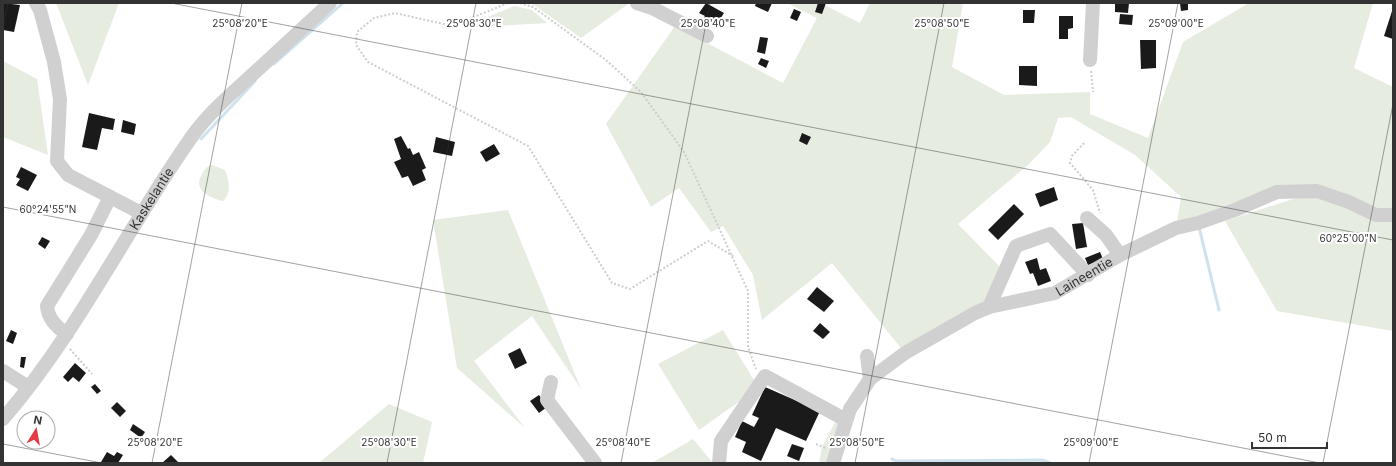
<svg xmlns="http://www.w3.org/2000/svg" width="1396" height="466" font-family="Inter,sans-serif">
  <style>
    .green { fill: #e6ecdf }
    .lines { fill: none; stroke-linecap: round; stroke-linejoin: round }
    .stream { stroke: #cfe2ee; stroke-width: 3 }
    .building { fill: #1a1a1a }
    .path { stroke: #cdcdcd; stroke-width: 2; stroke-dasharray: 2 2; stroke-linecap: butt }
    .minor { stroke: #d0d0d0; stroke-width: 14 }
    .ticks { fill: none; stroke: #333; stroke-width: 1; stroke-opacity: 0.45 }
    .labels { text-anchor: middle; stroke-width: 4; stroke-linejoin: round; paint-order: stroke }
    .street-label { font-size: 13px; fill: #333; stroke: #fff }
    .ticks-label { font-size: 10px; text-anchor: middle; fill: #333; stroke: #fff; stroke-width: 4; stroke-linejoin: round; paint-order: stroke }
  </style>
  <rect width="100%" height="100%" fill="#fff"/>
  <!-- green -->
  <g class="green">
    <path d="M56,3H119L88,85Z"/>
    <path d="M531,3H625L628,4L581,38Z"/>
    <path d="M787,3H820L860,23L870,3H963L952,67L1004,95L1090,92V114L1148,138L1183,42L1249,3H1373L1354,68L1393,87V331L1277,311L1225,221L1315,192H1277L1176,228L1181,197L1135,155L1071,117L1058,118L1050,142L1029,164L958,224L1001,268L989,307L905,353L832,263L762,320L753,275L723,226L711,232L679,188L651,207L606,124L675,26L783,83L817,18Z"/>
    <path d="M514,6L532,10L547,23L461,28Z"/>
    <path d="M3,61L37,79L48,155L3,137Z"/>
    <path d="M212,165L225,170C229,179 232,194 223,201C210,198 192,190 202,174C205,169 206,167 212,165Z"/>
    <path d="M508,210L581,389L532,316L474,361L525,428L457,368L433,220Z"/>
    <path d="M723,330L754,380L751,393L699,430L658,364Z"/>
    <path d="M389,404L432,422L423,463H319Z"/>
    <path d="M838,417L846,420L833,463H819L822,447Z"/>
    <path d="M693,439L713,463H652Z"/>
  </g>
  <g class="lines">
    <!-- stream -->
    <g class="stream">
      <path d="M274,64L343,3"/>
      <path d="M201,139L255,81"/>
      <path d="M1199,227L1219,310"/>
      <path d="M892,459L896,461L1042,460L1050,463"/>
    </g>
  </g>
  <!-- building -->
  <g class="building">
    <path d="M3,3L20,5L14,32L3,30Z"/>
    <path d="M706,3L724,13L717,24L712,21L710,23L703,19L705,16L699,13Z"/>
    <path d="M756,3H772L768,12L755,6Z"/>
    <path d="M818,3H826L822,14L815,12Z"/>
    <path d="M1115,3H1129L1128,13L1115,12Z"/>
    <path d="M1180,3H1188V10L1181,11Z"/>
    <path d="M1393,8V39L1384,36Z"/>
    <path d="M794,9L801,12L797,21L790,18Z"/>
    <path d="M1023,10H1035L1034,23H1023Z"/>
    <path d="M1120,14L1133,15L1132,25L1119,24Z"/>
    <path d="M1059,16H1073V28L1068,29V39H1059Z"/>
    <path d="M760,37L768,38L765,54L757,52Z"/>
    <path d="M1140,40H1156V68L1141,69Z"/>
    <path d="M761,58L769,61L766,68L758,64Z"/>
    <path d="M1019,66H1037V86L1019,85Z"/>
    <path d="M89,113L115,119L113,130L102,128L97,150L82,147Z"/>
    <path d="M123,120L136,124L134,135L121,132Z"/>
    <path d="M802,133L811,137L807,145L799,141Z"/>
    <path d="M401,136L408,149L410,148L413,155L419,152L426,168L422,170L426,180L413,186L408,176L402,178L394,162L401,159L394,139Z"/>
    <path d="M436,137L455,142L452,156L433,152Z"/>
    <path d="M494,144L500,154L486,162L480,152Z"/>
    <path d="M21,167L37,175L28,191L16,185L20,179L16,177Z"/>
    <path d="M1054,187L1058,200L1040,207L1035,194Z"/>
    <path d="M1014,204L1024,214L998,240L988,230Z"/>
    <path d="M1083,223L1087,247L1076,249L1072,224Z"/>
    <path d="M42,237L50,241L45,249L38,244Z"/>
    <path d="M1100,252L1103,259L1088,265L1085,258Z"/>
    <path d="M1037,258L1040,270L1046,268L1051,281L1038,286L1033,273L1030,274L1025,262Z"/>
    <path d="M817,287L834,301L824,312L807,299Z"/>
    <path d="M820,323L830,332L823,339L813,331Z"/>
    <path d="M11,330L17,333L13,344L6,341Z"/>
    <path d="M520,348L527,363L515,369L508,354Z"/>
    <path d="M21,357H26L24,368L20,367Z"/>
    <path d="M75,363L86,373L79,382L73,377L68,382L63,377Z"/>
    <path d="M95,384L101,391L97,394L91,387Z"/>
    <path d="M765,387L820,411L806,441L776,428L761,461L742,452L746,442L735,437L742,421L754,427L759,418L752,415Z"/>
    <path d="M539,395L547,407L539,413L530,401Z"/>
    <path d="M117,402L126,411L120,417L111,408Z"/>
    <path d="M133,424L145,432L141,438L130,430Z"/>
    <path d="M792,444L804,448L799,461L787,456Z"/>
    <path d="M107,452L114,456L117,452L123,455L118,463H103L101,462Z"/>
    <path d="M171,455L179,463H162Z"/>
  </g>
  <g class="lines">
    <!-- path -->
    <g class="path">
      <path d="M508,3L452,26L395,13L374,18L357,32L356,45L368,62L528,146L612,283L630,289L708,241L733,256"/>
      <path d="M520,3L533,7L606,60L641,92L684,152L748,291V347L756,369"/>
      <path d="M1091,71L1093,92"/>
      <path d="M1084,143L1072,156L1070,163L1093,190L1100,213"/>
      <path d="M70,349L92,374"/>
      <path d="M816,444L826,448"/>
    </g>
    <!-- minor -->
    <g class="minor">
      <path d="M36,3L40,10L54,62L60,99L57,161L68,175L141,213"/>
      <path d="M637,3L652,8L707,36"/>
      <path d="M1090,60L1093,3"/>
      <path d="M1087,218L1106,235L1120,255"/>
      <path d="M989,307L1016,246L1050,234L1088,275"/>
      <path d="M67,334C56,327 48,319 47,306L91,235L110,197"/>
      <path d="M867,356L870,379"/>
      <path d="M3,371L28,387"/>
      <path d="M551,382L547,400L595,463"/>
      <path id="s1" d="M3,419C78,332 127,228 193,135C210,112 231,94 252,75C278,51 304,27 330,3"/>
      <path d="M719,463L721,441L765,376L846,420"/>
      <path id="s2" d="M833,463L850,409L870,379L905,353L975,313L989,307L1055,293L1120,255L1176,228L1198,223L1235,210L1277,192L1317,191L1349,202L1376,215H1393"/>
    </g>
  </g>
  <!-- ticks -->
  <path class="ticks" d="M171,3L1393,240M1389,3L1393,4M3,27L8,3M3,207L1320,463M3,444L102,463M152,463L242,3M387,463L476,3M621,463L710,3M855,463L944,3M1089,463L1178,3M1323,463L1393,104"/>
  <g class="labels">
    <!-- street labels -->
    <g class="street-label">
      <text dy="5" stroke="none"><textPath href="#s1" startOffset="266">Kaskelantie</textPath></text>
      <text dy="5" stroke="none"><textPath href="#s2" startOffset="333">Laineentie</textPath></text>
    </g>
  </g>
  <g class="ticks-label">
    <text x="240" y="27">25°08'20"E</text>
    <text x="474" y="27">25°08'30"E</text>
    <text x="708" y="27">25°08'40"E</text>
    <text x="942" y="27">25°08'50"E</text>
    <text x="1176" y="27">25°09'00"E</text>
    <text x="48" y="213">60°24'55"N</text>
    <text x="1348" y="242">60°25'00"N</text>
    <text x="155" y="446">25°08'20"E</text>
    <text x="389" y="446">25°08'30"E</text>
    <text x="623" y="446">25°08'40"E</text>
    <text x="857" y="446">25°08'50"E</text>
    <text x="1091" y="446">25°09'00"E</text>
  </g>
  <!-- border -->
  <rect width="1396" height="466" fill="none" stroke="#333333" stroke-width="8"/>
  <!-- north arrow -->
  <g transform="translate(36 430) rotate(11)"><circle r="19" fill="#ffffff" stroke="#adadad"/>
  <path d="M0-3L7 15L0 10L-7 15Z" fill="#e63946"/>
  <text y="-6" font-size="11" font-weight="bold" text-anchor="middle" fill="#333333">N</text>
  </g>
  <!-- scale -->
  <path d="M1252 442v6h75v-6" fill="none" stroke="#333333" stroke-width="2"/>
  <text x="1258" y="442" font-size="12" fill="#333333" stroke="#ffffff" stroke-width="3" paint-order="stroke">50 m</text>
</svg>
